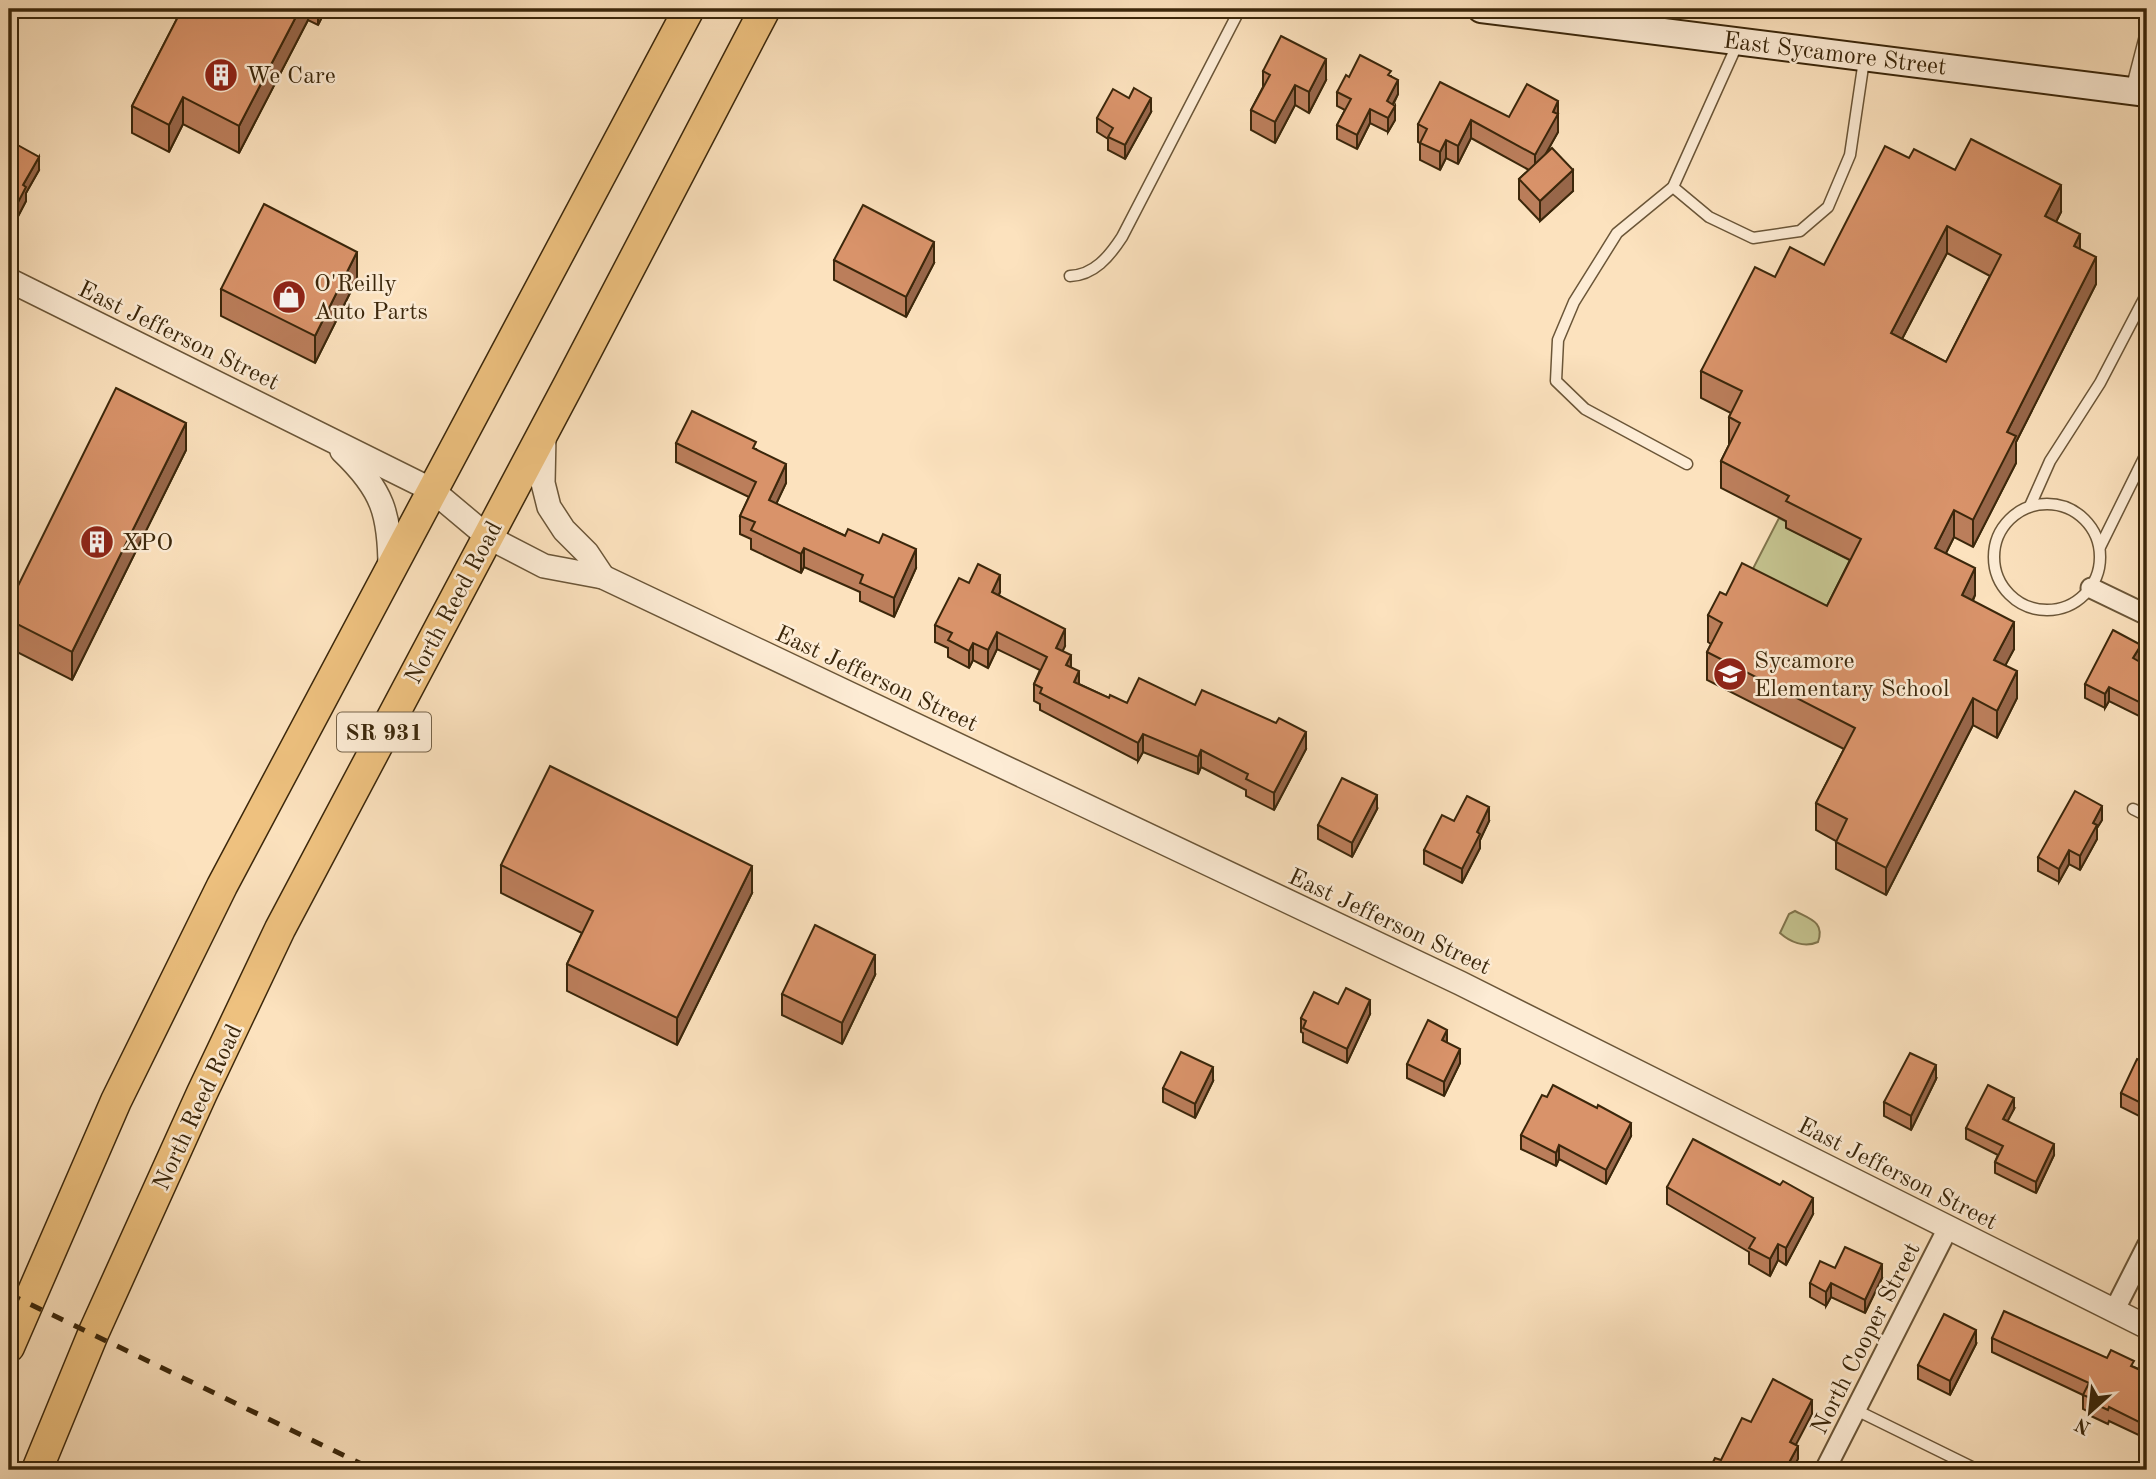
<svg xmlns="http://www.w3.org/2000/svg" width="2156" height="1479" font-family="'Old Standard TT',serif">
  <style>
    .green { fill: #c4c28e; stroke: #80744c; stroke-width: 2 }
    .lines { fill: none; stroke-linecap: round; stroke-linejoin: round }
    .service-casing { stroke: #6b5638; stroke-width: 13 }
    .minor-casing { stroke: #6b5638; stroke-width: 23 }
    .tertiary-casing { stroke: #6b5638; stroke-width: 26 }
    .secondary-casing { stroke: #3b270b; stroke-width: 30 }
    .primary-casing { stroke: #3b270b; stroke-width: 33 }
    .service { stroke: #fdecd5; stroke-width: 10 }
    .minor { stroke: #fdecd5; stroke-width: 19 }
    .tertiary { stroke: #fdecd5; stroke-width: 23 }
    .secondary { stroke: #fdecd5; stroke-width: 26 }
    .primary { stroke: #eec17f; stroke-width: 30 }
    .rail { stroke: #3b270b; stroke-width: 5; stroke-dasharray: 12 12; stroke-linecap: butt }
    .wall { fill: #bb7e5b; stroke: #3b270b; stroke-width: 2; fill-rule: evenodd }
    .shaded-wall { fill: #98674a; stroke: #3b270b; stroke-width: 2 }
    .building { fill: #d9936a; stroke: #3b270b; stroke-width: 2; fill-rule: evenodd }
    .labels { text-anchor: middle; stroke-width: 5; stroke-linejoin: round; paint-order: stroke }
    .shield { fill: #fdecd5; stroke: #756248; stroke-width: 2 }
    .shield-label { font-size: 23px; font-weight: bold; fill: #3b270b }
    .street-label { font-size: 24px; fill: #3b270b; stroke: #fdecd5 }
    .poi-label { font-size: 24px; fill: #3b270b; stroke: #fdecd5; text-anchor: start }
  </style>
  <rect width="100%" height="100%" fill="#fce2be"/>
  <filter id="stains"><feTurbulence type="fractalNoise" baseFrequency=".00286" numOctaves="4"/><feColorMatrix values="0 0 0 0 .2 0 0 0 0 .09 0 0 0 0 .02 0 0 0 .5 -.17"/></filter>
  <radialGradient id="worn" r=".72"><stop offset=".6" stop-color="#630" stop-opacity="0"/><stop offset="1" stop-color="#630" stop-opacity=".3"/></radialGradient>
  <!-- green -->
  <g class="green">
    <path d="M1779,518L1789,523L1787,528L1861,566L1827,633L1742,590Z"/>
    <path d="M1795,911C1810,919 1825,922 1818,942C1804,948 1790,942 1780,933L1789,914Z"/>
  </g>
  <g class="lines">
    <!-- service casing -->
    <g class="service-casing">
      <g id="service">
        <path d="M2131,90L2147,28"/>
        <path d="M1673,187L1709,217L1753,238L1800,231L1828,207L1850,155L1864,60"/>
        <path d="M1070,276C1094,275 1109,257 1122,237L1240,9"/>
        <path d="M1687,464L1585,409L1556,381L1558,340L1574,302L1617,233L1673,187L1737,45"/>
        <circle cx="2047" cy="557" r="53"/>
        <path d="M2030,506L2050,461L2100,383L2147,293"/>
        <path d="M2100,547L2147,452"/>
        <path d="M2133,809L2147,816"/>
        <path d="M1856,1410L1978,1470"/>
      </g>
    </g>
    <!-- minor casing -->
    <g class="minor-casing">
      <g id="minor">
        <path d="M2091,588L2147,615"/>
        <path d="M2114,1311L2147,1246"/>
        <path d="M1825,1470L1948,1228"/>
      </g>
    </g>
    <!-- tertiary casing -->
    <g class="tertiary-casing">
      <g id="tertiary">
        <path d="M9,280L432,490L488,537L544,566L603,577L1460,983L2147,1327"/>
        <path d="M544,435L543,483L549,507L564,530L587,553L603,577"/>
        <path d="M342,451C383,490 390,514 390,569"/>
      </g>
    </g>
    <!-- secondary casing -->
    <g class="secondary-casing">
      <path id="secondary" d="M1481,9L2147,93"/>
    </g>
    <!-- primary casing -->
    <g class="primary-casing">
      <g id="primary">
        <path d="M9,1347L116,1101L222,886L689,9"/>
        <path d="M37,1470L93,1334L202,1093L280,929L569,384L765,9"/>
      </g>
    </g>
    <!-- service -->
    <use href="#service" class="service"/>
    <!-- minor -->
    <use href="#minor" class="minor"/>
    <!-- tertiary -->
    <use href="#tertiary" class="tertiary"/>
    <!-- secondary -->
    <use href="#secondary" class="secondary"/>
    <!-- primary -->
    <use href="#primary" class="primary"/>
    <!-- rail -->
    <path class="rail" d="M9,1294L374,1470"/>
  </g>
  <!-- wall -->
  <g class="wall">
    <path d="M182,9H326L318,25L308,20L239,153L183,124L169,152L132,133V106Z"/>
    <path d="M1263,71L1326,80L1309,113L1295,105L1275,143L1251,130V110L1263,87Z"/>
    <path d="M1391,76L1398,94L1393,105L1395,120L1388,132L1370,123L1357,149L1337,139V125L1345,110L1337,106V92L1349,77Z"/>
    <path d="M1151,112L1125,159L1108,150V139L1097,132V118Z"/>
    <path d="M1509,117L1558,119V132L1545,155L1573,191L1540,221L1519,199V179L1529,170L1471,138L1458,164L1446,158L1440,170L1420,160V143L1418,142V124Z"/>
    <path d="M9,152L39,170L26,193V201L14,224L9,221Z"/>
    <path d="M1909,158L1955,170L2061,212L2056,222L2080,249L2096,284L2016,442V463L1973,547L1954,537L1946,553L1975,595L1973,601L2014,649L2005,665L2017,698L1997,738L1973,725L1886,895L1836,869V841L1816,830V803L1844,749L1707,680V652L1711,644L1708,642V615L1726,595L1827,606L1850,560L1786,528V521L1721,488V461L1729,445V417L1731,413L1701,398V371L1775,277L1824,265ZM1947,253L1990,276L1946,362L1902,339Z"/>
    <path d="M834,260L934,263L906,317L834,280Z"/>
    <path d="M357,279L315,363L221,316V289Z"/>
    <path d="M676,443L756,449L786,483L776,504L916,568L894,617L860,601V592L804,567L801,573L751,549V539L740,534V516L749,497L676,462Z"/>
    <path d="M186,450L72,680L9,648V604Z"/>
    <path d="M969,583L1000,592L999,595L1065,646L1062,651L1079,684L1109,698L1127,703L1195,705L1306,749L1274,810L1246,796V790L1201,767L1198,774L1143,752L1138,761L1040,710V704L1034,701V684L1040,670L997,649L988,668L973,660L969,668L948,657V648L935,642V625Z"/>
    <path d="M2141,659L2139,661L2147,666V720L2109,701L2105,708L2085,698V684Z"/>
    <path d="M1377,809L1352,857L1318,839V825Z"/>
    <path d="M2102,820L2097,828V839L2080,870L2069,864L2059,882L2038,871V857Z"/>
    <path d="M1454,821H1489L1480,840V848L1462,883L1424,864V850Z"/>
    <path d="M501,865L752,893L677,1045L567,991V964L582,933L501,893Z"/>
    <path d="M875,975L842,1044L782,1015V994Z"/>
    <path d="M1338,1004L1370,1014L1347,1063L1303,1042V1033L1301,1032V1018Z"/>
    <path d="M1447,1043L1460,1063L1444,1096L1407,1078V1064Z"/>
    <path d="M2147,1064V1120L2121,1107V1093Z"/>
    <path d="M1936,1079L1911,1130L1884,1116V1102Z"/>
    <path d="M1213,1081L1195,1118L1163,1102V1088Z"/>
    <path d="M1547,1097L1631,1136L1606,1184L1559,1159L1556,1166L1521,1149V1135Z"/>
    <path d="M2014,1109L2007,1121L2054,1155L2036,1193L1995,1173V1162L1998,1155L1966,1139V1128Z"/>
    <path d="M1667,1187L1813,1214L1786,1265L1778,1260L1770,1276L1749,1264V1252L1667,1204Z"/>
    <path d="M1835,1268L1882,1278L1865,1313L1831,1297L1826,1306L1810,1297V1283Z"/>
    <path d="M1992,1338L2107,1358L2134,1367L2147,1373V1439L2109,1421L2108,1424L2091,1416V1413L2083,1409V1395L1992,1352Z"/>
    <path d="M1976,1344L1950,1395L1918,1379V1365Z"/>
  </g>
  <!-- shaded-wall -->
  <g class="shaded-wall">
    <path d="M300,9H308V20L239,153V126Z"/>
    <path d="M318,9H326L318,25Z"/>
    <path d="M1326,59V80L1309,113V92Z"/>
    <path d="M1398,80V94L1387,115V101Z"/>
    <path d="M1295,85V105L1275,143V122Z"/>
    <path d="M183,97V124L169,152V125Z"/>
    <path d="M1151,98V112L1125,159V145Z"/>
    <path d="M1558,101V132L1535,173V155L1553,112Z"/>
    <path d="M1395,106V120L1388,132V118Z"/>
    <path d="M1370,109V123L1357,149V135Z"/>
    <path d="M1471,120V138L1458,164V146Z"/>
    <path d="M1446,140V158L1440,170V152Z"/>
    <path d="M39,157V170L26,193V201L14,224V210L23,185Z"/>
    <path d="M1573,170V191L1540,221V201Z"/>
    <path d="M2061,185V212L2045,243V216Z"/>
    <path d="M1947,226V253L1891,360V333Z"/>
    <path d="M2080,234V261L2074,246Z"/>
    <path d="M934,242V263L906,317V297Z"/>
    <path d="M357,252V279L315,363V336Z"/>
    <path d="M2096,257V284L2016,442V463L1973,547V520L2007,432Z"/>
    <path d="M186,423V450L72,680V652Z"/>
    <path d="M786,464V483L769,519V500Z"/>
    <path d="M1954,510V537L1935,575V548Z"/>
    <path d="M804,548V567L801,573V554Z"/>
    <path d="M916,549V568L894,617V598Z"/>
    <path d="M1975,568V595L1962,622V595Z"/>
    <path d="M1000,575V592L992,609V592Z"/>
    <path d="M2014,622V649L1994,687V660Z"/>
    <path d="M1065,629V646L1056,665V648Z"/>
    <path d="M997,632V649L988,668V650Z"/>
    <path d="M973,643V660L969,668V651Z"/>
    <path d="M2141,645V659L2133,672V658Z"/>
    <path d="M1071,655V673L1066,665Z"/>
    <path d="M1079,671V689L1074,682Z"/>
    <path d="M2017,671V698L1997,738V711Z"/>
    <path d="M2109,687V701L2105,708V694Z"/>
    <path d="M1973,698V725L1886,895V868Z"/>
    <path d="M1306,732V749L1274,810V793Z"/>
    <path d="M1143,734V752L1138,761V743Z"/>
    <path d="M1201,750V767L1198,774V757Z"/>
    <path d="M1377,795V809L1352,857V843Z"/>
    <path d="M2102,806V820L2097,828V839L2080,870V856L2093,823Z"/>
    <path d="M1489,807V821L1480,840V848L1462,883V869L1477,832Z"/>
    <path d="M2069,850V864L2059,882V869Z"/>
    <path d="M752,866V893L677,1045V1018Z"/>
    <path d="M875,955V975L842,1044V1023Z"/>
    <path d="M1370,1000V1014L1347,1063V1049Z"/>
    <path d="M1447,1030V1044L1442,1040Z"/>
    <path d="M1460,1049V1063L1444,1096V1082Z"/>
    <path d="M1936,1065V1079L1911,1130V1116Z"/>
    <path d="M1213,1067V1081L1195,1118V1104Z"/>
    <path d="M2014,1098V1109L2003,1130V1119Z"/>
    <path d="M1631,1123V1136L1606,1184V1170Z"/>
    <path d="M2054,1144V1155L2036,1193V1182Z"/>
    <path d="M1559,1145V1159L1556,1166V1153Z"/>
    <path d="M1813,1198V1214L1786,1265V1248Z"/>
    <path d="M1778,1244V1260L1770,1276V1259Z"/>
    <path d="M1882,1264V1278L1865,1313V1300Z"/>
    <path d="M1831,1283V1297L1826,1306V1292Z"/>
    <path d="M1976,1330V1344L1950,1395V1381Z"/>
    <path d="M1812,1400V1414L1790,1456V1442Z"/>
    <path d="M1798,1446V1459L1792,1470H1785Z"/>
  </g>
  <!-- building -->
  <g class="building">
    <path d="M182,9H300L239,126L183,97L169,125L132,106Z"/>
    <path d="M1281,36L1326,59L1309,92L1295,85L1275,122L1251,110L1270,75L1263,71Z"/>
    <path d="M1360,55L1391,71L1388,75L1398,80L1387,101L1395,106L1388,118L1370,109L1357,135L1337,125L1351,99L1337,92L1346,75L1349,77Z"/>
    <path d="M1440,82L1509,117L1527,84L1558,101L1553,112L1558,114L1535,155L1471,120L1458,146L1446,140L1440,152L1420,143L1427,129L1418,124Z"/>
    <path d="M1134,88L1151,98L1125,145L1108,137L1113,128L1097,118L1113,89L1129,98Z"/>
    <path d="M1971,139L2061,185L2045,216L2080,234L2074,246L2096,257L2007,432L2016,436L1973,520L1954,510L1935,548L1975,568L1962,595L2014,622L1994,660L2017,671L1997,711L1973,698L1886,868L1836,842L1847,819L1816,803L1855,728L1707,652L1722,623L1708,615L1720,592L1726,595L1742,563L1827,606L1861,539L1786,501L1789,496L1721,461L1740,423L1729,417L1742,391L1701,371L1755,267L1775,277L1790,247L1824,265L1885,146L1909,158L1914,149L1955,170ZM1947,226L2001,255L1946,362L1891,333Z"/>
    <path d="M14,143L39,157L23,185L26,187L14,210L9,207V152Z"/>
    <path d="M1552,148L1573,170L1540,201L1519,179Z"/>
    <path d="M264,204L357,252L315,336L221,289Z"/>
    <path d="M863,205L934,242L906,297L834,260Z"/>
    <path d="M116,388L186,423L72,652L9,620V604Z"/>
    <path d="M692,411L756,442L753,448L786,464L769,500L845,536L848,529L879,543L883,534L916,549L894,598L860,583L863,575L804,548L801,554L751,530L755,522L740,516L756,482L676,443Z"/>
    <path d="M978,564L1000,575L992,592L1065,629L1056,648L1071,655L1066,665L1079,671L1074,682L1109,698L1110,695L1127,703L1139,678L1195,705L1202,690L1276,723L1279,718L1306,732L1274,793L1246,779L1248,774L1201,750L1198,757L1143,734L1138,743L1040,693L1042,688L1034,684L1047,657L997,632L988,650L973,643L969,651L948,640L952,633L935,625L959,578L969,583Z"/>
    <path d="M2113,630L2141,645L2133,658L2147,666V706L2109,687L2105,694L2085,684Z"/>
    <path d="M550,766L752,866L677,1018L567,964L593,911L501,865Z"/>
    <path d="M1342,778L1377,795L1352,843L1318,825Z"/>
    <path d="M2075,791L2102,806L2093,823L2097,825L2080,856L2069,850L2059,869L2038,857Z"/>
    <path d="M1467,796L1489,807L1477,832L1480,834L1462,869L1424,850L1442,815L1454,821Z"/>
    <path d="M815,925L875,955L842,1023L782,994Z"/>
    <path d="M1346,988L1370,1000L1347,1049L1303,1028L1306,1021L1301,1018L1314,992L1338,1004Z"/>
    <path d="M1428,1020L1447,1030L1442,1040L1460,1049L1444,1082L1407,1064Z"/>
    <path d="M1181,1052L1213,1067L1195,1104L1163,1088Z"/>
    <path d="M1910,1053L1936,1065L1911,1116L1884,1102Z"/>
    <path d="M2137,1059L2147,1064V1106L2121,1093Z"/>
    <path d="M1553,1085L1597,1108L1598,1105L1631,1123L1606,1170L1559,1145L1556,1153L1521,1135L1542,1095L1547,1097Z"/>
    <path d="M1988,1085L2014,1098L2003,1119L2054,1144L2036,1182L1995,1162L2003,1146L1966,1128Z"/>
    <path d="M1693,1139L1780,1185L1783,1181L1813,1198L1786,1248L1778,1244L1770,1259L1749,1248L1755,1238L1667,1187Z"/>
    <path d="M1845,1247L1882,1264L1865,1300L1831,1283L1826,1292L1810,1283L1820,1261L1835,1268Z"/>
    <path d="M2004,1311L2107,1358L2111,1350L2134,1361L2131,1366L2147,1373V1426L2109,1407L2108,1410L2091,1402L2093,1399L2083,1395L2089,1383L1992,1338Z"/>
    <path d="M1944,1314L1976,1330L1950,1381L1918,1365Z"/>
    <path d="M1773,1379L1812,1400L1790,1442L1798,1446L1785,1470H1709L1715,1458L1721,1460L1742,1418L1751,1422Z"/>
  </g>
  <!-- icons -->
  <defs>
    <g id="building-disc" transform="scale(1.75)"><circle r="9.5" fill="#8f2418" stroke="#fdecd5"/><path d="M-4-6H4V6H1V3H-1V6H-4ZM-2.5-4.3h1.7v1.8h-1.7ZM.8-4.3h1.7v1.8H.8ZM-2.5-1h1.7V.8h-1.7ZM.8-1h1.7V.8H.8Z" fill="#fff"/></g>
    <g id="shop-disc" transform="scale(1.75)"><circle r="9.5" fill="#8f2418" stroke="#fdecd5"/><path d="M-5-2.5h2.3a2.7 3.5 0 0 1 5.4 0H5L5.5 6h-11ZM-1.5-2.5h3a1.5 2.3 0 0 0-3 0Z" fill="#fff"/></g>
    <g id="school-disc" transform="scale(1.75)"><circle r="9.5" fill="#8f2418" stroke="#fdecd5"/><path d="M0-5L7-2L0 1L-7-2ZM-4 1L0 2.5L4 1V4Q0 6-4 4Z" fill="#fff"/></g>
  </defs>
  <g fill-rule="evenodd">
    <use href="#building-disc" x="221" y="75"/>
    <use href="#shop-disc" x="289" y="297"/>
    <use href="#building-disc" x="97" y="542"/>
    <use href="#school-disc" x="1730" y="674"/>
  </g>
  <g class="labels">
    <!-- shield labels -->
    <rect class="shield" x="337" y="712.5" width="94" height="39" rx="5"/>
    <g class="shield-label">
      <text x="384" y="740">SR 931</text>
    </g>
    <!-- street labels -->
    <g class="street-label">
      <text transform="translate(1835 53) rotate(7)" y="8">East Sycamore Street</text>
      <text transform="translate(179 335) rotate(26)" y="8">East Jefferson Street</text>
      <text transform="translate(453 602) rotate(-62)" y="8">North Reed Road</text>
      <text transform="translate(877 678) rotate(25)" y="8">East Jefferson Street</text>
      <text transform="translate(1390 921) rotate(25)" y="8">East Jefferson Street</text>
      <text transform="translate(197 1107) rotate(-65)" y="8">North Reed Road</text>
      <text transform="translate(1898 1173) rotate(27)" y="8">East Jefferson Street</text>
      <text transform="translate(1865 1338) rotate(-63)" y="8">North Cooper Street</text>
    </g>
    <!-- poi labels -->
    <g class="poi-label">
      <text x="246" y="83">We Care</text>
      <text x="314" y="291">O'Reilly<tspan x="314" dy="28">Auto Parts</tspan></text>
      <text x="122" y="550">XPO</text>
      <text x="1754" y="668">Sycamore<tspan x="1754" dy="28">Elementary School</tspan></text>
    </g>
  </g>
  <!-- margin -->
  <rect width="2156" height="1479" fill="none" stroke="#fce2be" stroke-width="35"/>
  <rect x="10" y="10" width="2135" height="1458" fill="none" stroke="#3b270b" stroke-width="3.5"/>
  <rect x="18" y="18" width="2121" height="1444" fill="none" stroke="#3b270b" stroke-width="2"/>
  <!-- north arrow -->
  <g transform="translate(2090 1412) rotate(207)" stroke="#fdecd5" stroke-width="5" paint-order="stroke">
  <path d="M0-5L12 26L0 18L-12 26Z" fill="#3b270b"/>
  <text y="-10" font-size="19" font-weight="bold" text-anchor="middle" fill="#3b270b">N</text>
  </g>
  <rect width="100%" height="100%" filter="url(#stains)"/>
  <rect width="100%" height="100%" fill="url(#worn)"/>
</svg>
